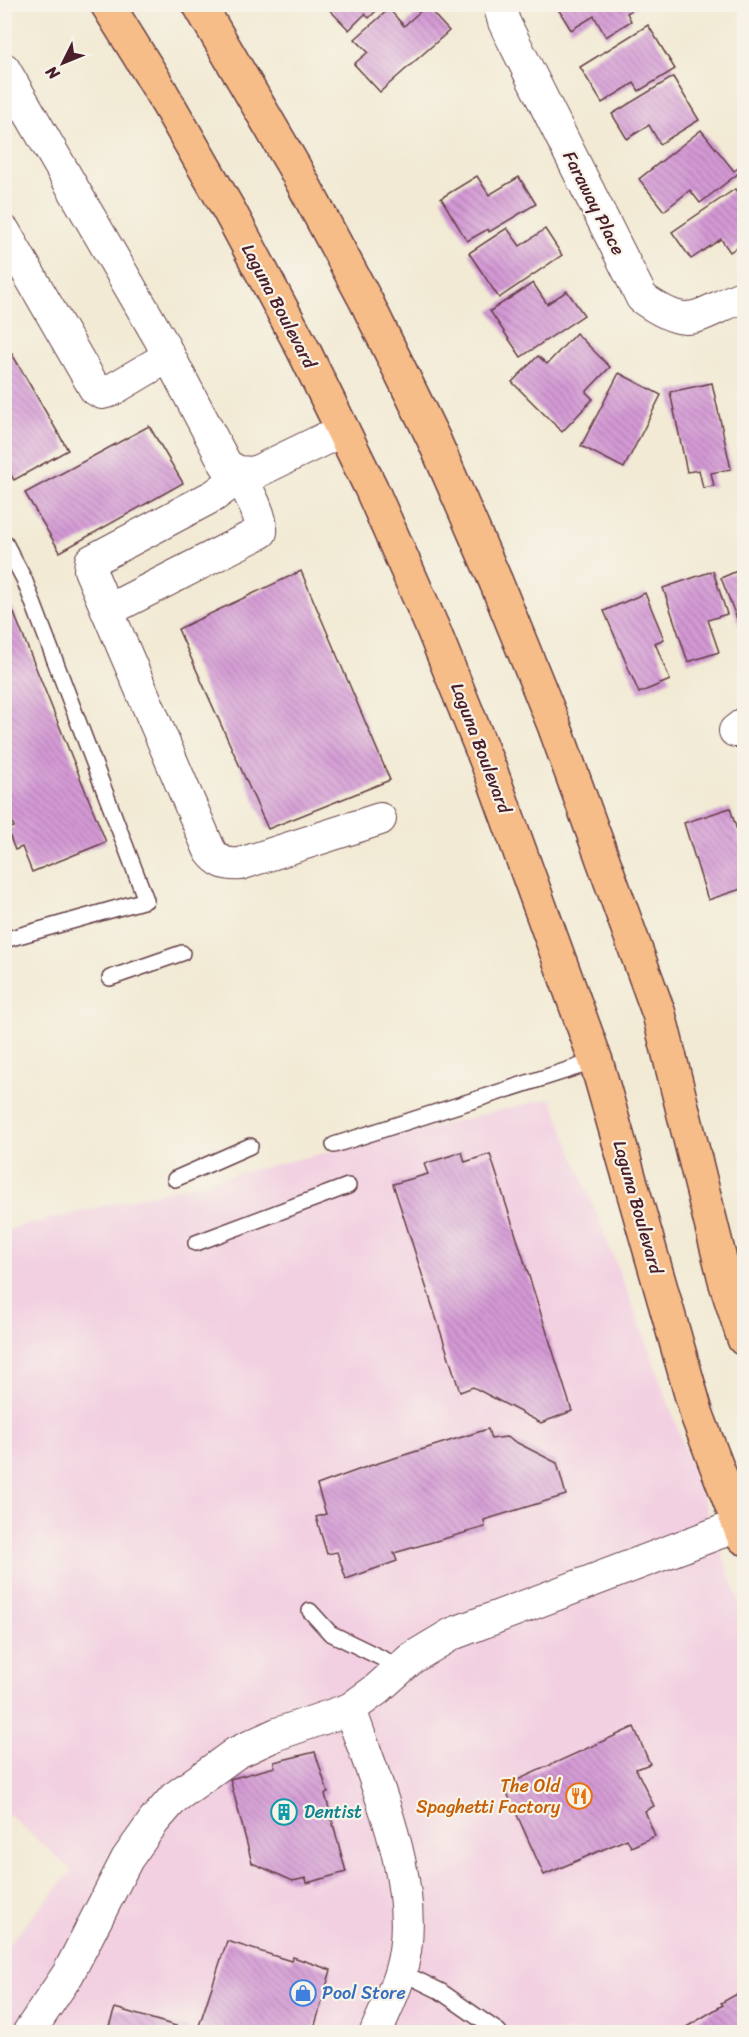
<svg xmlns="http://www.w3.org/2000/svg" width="749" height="2037" font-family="Sriracha,sans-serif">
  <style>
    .built { fill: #f2cfe1 }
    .building { fill: url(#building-back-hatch) }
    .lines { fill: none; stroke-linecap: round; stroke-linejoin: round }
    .lane-casing { stroke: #633d44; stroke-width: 18 }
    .street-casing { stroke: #633d44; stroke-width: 34 }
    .primary-casing { stroke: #633d44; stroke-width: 36 }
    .lane { stroke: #fff; stroke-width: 15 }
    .street { stroke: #fff; stroke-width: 32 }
    .primary { stroke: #f7bd88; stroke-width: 33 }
    .labels { text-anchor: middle; stroke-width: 4.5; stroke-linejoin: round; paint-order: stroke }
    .street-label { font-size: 18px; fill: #4a1f2b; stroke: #f7f3e8 }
    .food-label { font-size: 18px; fill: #c56008; stroke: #f7f3e8; text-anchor: end }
    .culture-label { font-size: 18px; fill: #0d838f; stroke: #f7f3e8; text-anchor: start }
    .shop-label { font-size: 18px; fill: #366cbe; stroke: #f7f3e8; text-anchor: start }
  </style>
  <defs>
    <pattern id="building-back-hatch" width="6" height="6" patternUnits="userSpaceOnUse" patternTransform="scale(1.5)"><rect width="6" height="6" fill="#d49ad5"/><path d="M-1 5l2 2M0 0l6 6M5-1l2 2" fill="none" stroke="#ae7dad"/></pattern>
  </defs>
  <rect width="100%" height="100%" fill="#f7f3e8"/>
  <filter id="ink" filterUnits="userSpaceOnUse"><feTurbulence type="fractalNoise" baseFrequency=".0167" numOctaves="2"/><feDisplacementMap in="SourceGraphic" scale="12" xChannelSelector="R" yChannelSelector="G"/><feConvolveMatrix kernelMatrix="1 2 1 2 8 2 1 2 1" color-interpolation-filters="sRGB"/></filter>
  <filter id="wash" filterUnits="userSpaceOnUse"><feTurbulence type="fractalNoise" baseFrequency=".008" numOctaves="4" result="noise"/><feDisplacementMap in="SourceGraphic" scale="24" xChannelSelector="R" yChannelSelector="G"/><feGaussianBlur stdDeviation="1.35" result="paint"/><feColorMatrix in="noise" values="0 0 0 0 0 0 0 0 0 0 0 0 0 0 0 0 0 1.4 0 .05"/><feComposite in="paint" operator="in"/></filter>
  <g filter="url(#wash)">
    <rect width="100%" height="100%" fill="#f2ead4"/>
    <!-- built -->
    <path class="built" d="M551,1098L646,1340L744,1615V2032H5V1948L72,1871L5,1811V1230Z"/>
    <g id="blocks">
      <!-- building -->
      <g class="building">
        <path d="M324,4H383L369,18L365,14L349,30Z"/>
        <path d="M560,4H637L638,6L627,13L631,21L606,37L594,16L571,30L557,7Z"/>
        <path d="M426,6L449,31L380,92L354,64L368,52L355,39L389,9L404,26Z"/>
        <path d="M648,25L675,69L639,91L634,83L602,103L580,67Z"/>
        <path d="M673,77L699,120L660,144L649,125L627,139L612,114Z"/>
        <path d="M701,130L734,171L741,166L744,169L700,203L690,190L664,211L639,179Z"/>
        <path d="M477,176L489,195L519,177L536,204L489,232L488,229L467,241L441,198Z"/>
        <path d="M735,189L744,202V242L730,252L721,239L691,259L672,232Z"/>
        <path d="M507,228L520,246L545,229L562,255L499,298L469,253Z"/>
        <path d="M533,283L547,304L567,291L584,315L521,357L490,311Z"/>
        <path d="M576,333L610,367L586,392L593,399L562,432L512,382L538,356L547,364Z"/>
        <path d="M12,354L68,450L14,480L4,464V358Z"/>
        <path d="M619,373L661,395L624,468L581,446Z"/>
        <path d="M712,383L731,469L711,473L714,486L703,488L699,470L687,472L670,392Z"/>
        <path d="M149,426L183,483L60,552L25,493Z"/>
        <path d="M744,568V637L721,578Z"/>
        <path d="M301,571L390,780L268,829L178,629Z"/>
        <path d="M713,571L727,614L708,620L719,652L688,662L663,588Z"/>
        <path d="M5,591L106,842L32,872L22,847L15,850L7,829L14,827L11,819L4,821Z"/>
        <path d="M645,593L664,639L655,643L670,680L639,693L604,611Z"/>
        <path d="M730,808L744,853V888L708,900L684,823Z"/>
        <path d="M462,1152L465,1162L490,1154L572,1411L541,1423L473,1387L460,1392L393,1184L428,1174L424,1164Z"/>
        <path d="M488,1429L491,1439L506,1437L557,1463L566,1495L484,1520L485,1527L394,1553L397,1561L346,1579L337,1552L327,1554L316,1517L326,1514L317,1485L369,1466Z"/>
        <path d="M634,1727L650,1764L636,1769L654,1806L645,1811L655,1836L631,1847L627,1839L544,1875L504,1786Z"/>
        <path d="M315,1752L328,1793L325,1794L346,1872L307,1883L306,1878L293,1881L252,1863L230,1779L275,1767L274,1762Z"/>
        <path d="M227,1941L291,1961L293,1957L331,1970L313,2032H197Z"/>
        <path d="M744,1990V2032H678L723,2005L721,2003Z"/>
        <path d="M115,2008L196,2032H107Z"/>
      </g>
    </g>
  </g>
  <g filter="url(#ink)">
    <use href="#blocks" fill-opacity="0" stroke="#633d44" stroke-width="1.5"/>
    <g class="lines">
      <!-- lane casing -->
      <g class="lane-casing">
        <g id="lane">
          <path d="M4,541L24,579L146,900L4,940"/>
          <path d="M110,978L182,953"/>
          <path d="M334,1145L596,1061"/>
          <path d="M175,1179L250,1146"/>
          <path d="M196,1243L348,1186"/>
          <path d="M310,1611L330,1633L402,1668"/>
          <path d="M401,1972L440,1991L499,2032"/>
        </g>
      </g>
      <!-- street casing -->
      <g class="street-casing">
        <g id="street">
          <path d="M499,4L504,22L642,298C691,333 695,315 744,296"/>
          <path d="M4,69L160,339L226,465L238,472L254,473L343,430"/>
          <path d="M4,231L95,389L102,393L110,391L169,356"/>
          <path d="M107,611L261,532C263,516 246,487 238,472L227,486L215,495L91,561L90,570L210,851C218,862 226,865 240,864L380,819"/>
          <path d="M735,731L744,724"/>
          <path d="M350,1709C376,1785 425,1893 400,1973C394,1993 384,2013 376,2032"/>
          <path d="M29,2032L68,1974L127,1859L154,1821L174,1798L236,1753L277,1734L350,1709L376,1690L412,1658L452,1634L739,1525"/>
        </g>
      </g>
      <!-- primary casing -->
      <g class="primary-casing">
        <g id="primary">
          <path d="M107,4L153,78L230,212L303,349L371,488L433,629L491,772L596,1061L697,1415L744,1538"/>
          <path d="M199,4L293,165L366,301L434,440L496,582L554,725L659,1014L726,1284L744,1339"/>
        </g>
      </g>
      <!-- lane -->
      <use href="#lane" class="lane"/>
      <!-- street -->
      <use href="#street" class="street"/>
      <!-- primary -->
      <use href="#primary" class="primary"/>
    </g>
  </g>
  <!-- icons -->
  <defs>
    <g id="restaurant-ring" transform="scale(1.35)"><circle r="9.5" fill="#f7f3e8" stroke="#e8710a" stroke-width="1.5"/><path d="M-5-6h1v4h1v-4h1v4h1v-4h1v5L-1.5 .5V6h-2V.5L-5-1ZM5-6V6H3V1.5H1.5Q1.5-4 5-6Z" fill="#e8710a"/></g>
    <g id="building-ring" transform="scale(1.35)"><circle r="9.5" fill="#f7f3e8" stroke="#0f9aa8" stroke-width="1.5"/><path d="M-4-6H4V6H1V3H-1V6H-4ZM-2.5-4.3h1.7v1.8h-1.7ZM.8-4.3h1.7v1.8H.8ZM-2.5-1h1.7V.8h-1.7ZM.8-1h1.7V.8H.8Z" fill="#0f9aa8"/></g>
    <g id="shop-ring" transform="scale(1.35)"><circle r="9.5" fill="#f7f3e8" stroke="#3f7fe0" stroke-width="1.5"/><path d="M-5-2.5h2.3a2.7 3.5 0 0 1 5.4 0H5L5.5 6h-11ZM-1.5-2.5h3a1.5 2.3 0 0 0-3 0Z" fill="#3f7fe0"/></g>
  </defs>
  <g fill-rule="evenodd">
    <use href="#restaurant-ring" x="579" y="1796"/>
    <use href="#building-ring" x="284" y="1812"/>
    <use href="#shop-ring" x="303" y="1993"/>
  </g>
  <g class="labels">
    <!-- street labels -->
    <g class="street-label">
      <text transform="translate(594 203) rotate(63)" y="6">Faraway Place</text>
      <text transform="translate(279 306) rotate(62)" y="6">Laguna Boulevard</text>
      <text transform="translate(481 748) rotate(69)" y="6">Laguna Boulevard</text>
      <text transform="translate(638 1207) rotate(74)" y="6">Laguna Boulevard</text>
    </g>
    <!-- food labels -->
    <g class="food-label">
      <text x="560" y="1792">The Old<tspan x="560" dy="21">Spaghetti Factory</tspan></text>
    </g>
    <!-- culture labels -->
    <g class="culture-label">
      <text x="304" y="1818">Dentist</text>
    </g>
    <!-- shop labels -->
    <g class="shop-label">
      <text x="322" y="1999">Pool Store</text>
    </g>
  </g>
  <!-- margin -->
  <rect width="749" height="2037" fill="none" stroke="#f7f3e8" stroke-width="24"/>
  <!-- north arrow -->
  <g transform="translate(63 63) rotate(227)" stroke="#f7f3e8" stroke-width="4.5" paint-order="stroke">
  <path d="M0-4.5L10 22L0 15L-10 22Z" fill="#4a1f2b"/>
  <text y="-9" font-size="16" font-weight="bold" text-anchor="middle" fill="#4a1f2b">N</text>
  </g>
</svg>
